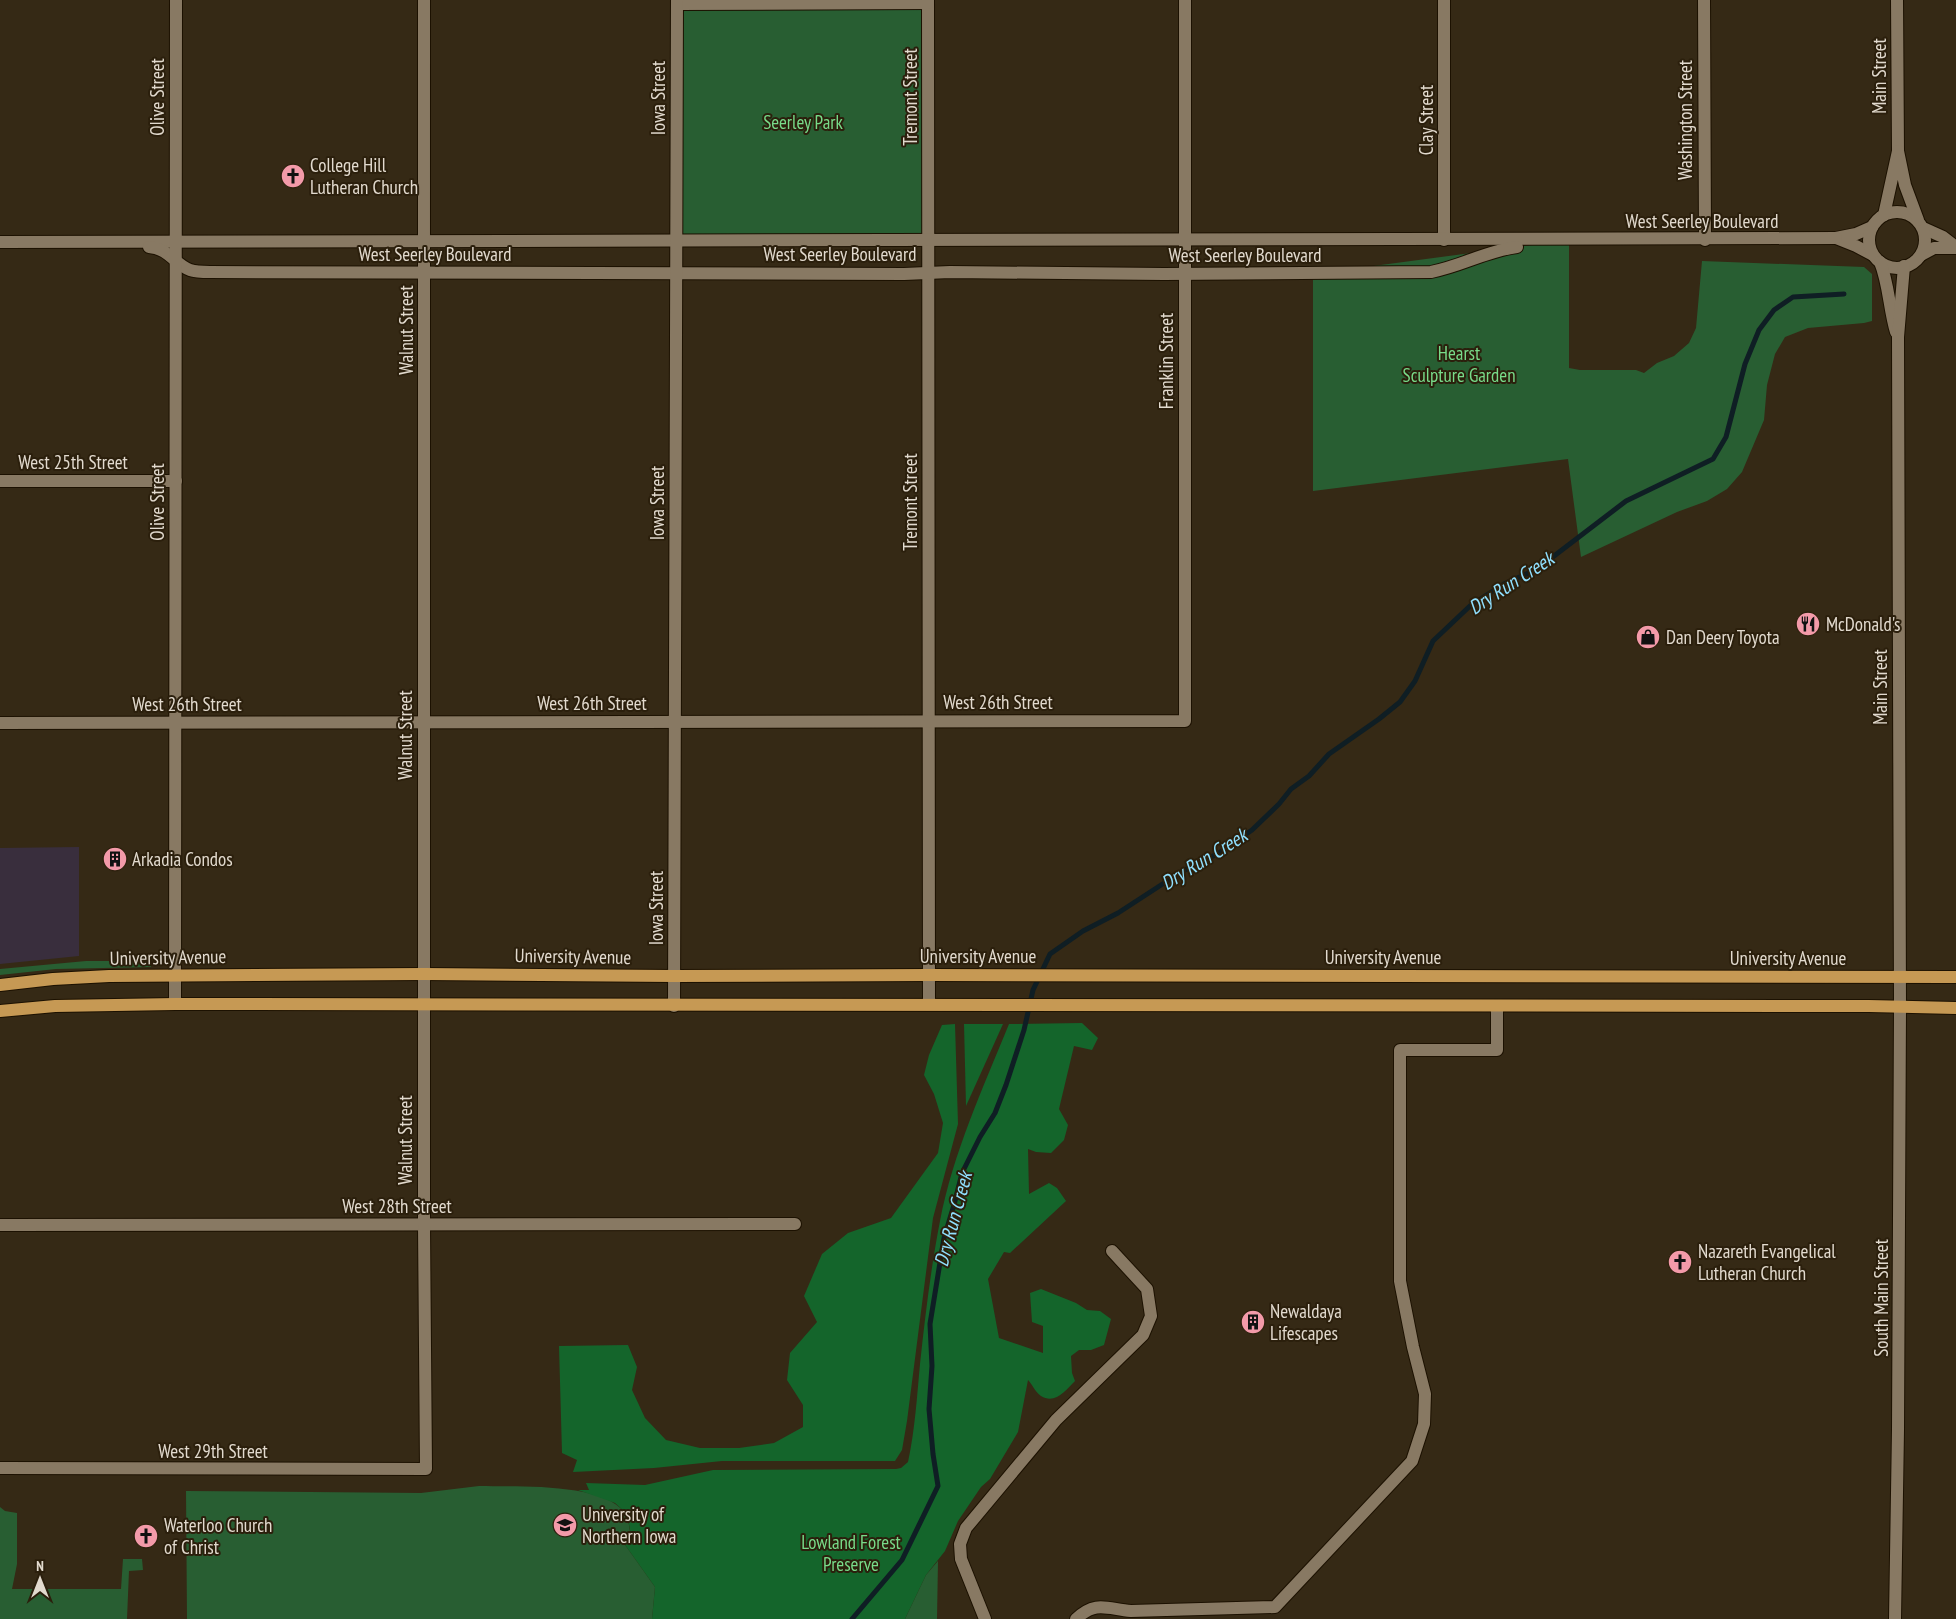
<svg xmlns="http://www.w3.org/2000/svg" width="1956" height="1619" font-family="'PT Sans Narrow',sans-serif">
  <style>
    .education { fill: #392e3d }
    .green { fill: #285e32 }
    .forest { fill: #14652b }
    .lines { fill: none; stroke-linecap: round; stroke-linejoin: round }
    .stream { stroke: #0f1e24; stroke-width: 5 }
    .minor-casing { stroke: #1c1101; stroke-width: 14 }
    .tertiary-casing { stroke: #1c1101; stroke-width: 14 }
    .secondary-casing { stroke: #1c1101; stroke-width: 14 }
    .primary-casing { stroke: #1c1101; stroke-width: 14 }
    .minor { stroke: #887963; stroke-width: 12 }
    .tertiary { stroke: #887963; stroke-width: 12 }
    .secondary { stroke: #887963; stroke-width: 12 }
    .primary { stroke: #c69954; stroke-width: 12 }
    .labels { text-anchor: middle; stroke-width: 4; stroke-linejoin: round; paint-order: stroke }
    .street-label { font-size: 19px; fill: #e2dace; stroke: #2b1f0c }
    .park-label { font-size: 19px; fill: #78db89; stroke: #2b1f0c }
    .poi-label { font-size: 19px; fill: #e2dace; stroke: #2b1f0c; text-anchor: start }
    .water-label { font-size: 20px; font-style: italic; fill: #90e0ff; stroke: #2b1f0c }
  </style>
  <rect width="100%" height="100%" fill="#352915"/>
  <!-- education -->
  <path class="education" d="M79,847V956L0,964V848Z"/>
  <!-- green -->
  <g class="green">
    <path d="M928,3V241H677V4Z"/>
    <path d="M1569,240V368L1580,370H1636L1644,373L1657,363L1674,356L1689,343L1696,328L1702,261L1864,267L1872,274V321L1864,323L1808,328L1785,337L1775,354L1767,385L1764,420L1742,472L1727,489L1707,501L1677,512L1581,557L1568,459L1313,491V274Z"/>
    <path d="M86,961H150L151,967L56,969L0,975V969Z"/>
    <path d="M479,1486C515,1487 603,1482 625,1513C629,1518 629,1529 631,1536L623,1542L655,1587L652,1619H187L186,1491L421,1493Z"/>
    <path d="M0,1507L5,1511L17,1513V1564L12,1589H121L123,1559H142L143,1570L129,1571L127,1619H0Z"/>
    <path d="M938,1561L937,1619H905L926,1575Z"/>
  </g>
  <!-- forest -->
  <g class="forest">
    <path d="M1082,1023L1098,1038L1092,1050L1074,1046L1059,1109L1068,1125L1064,1140L1051,1153L1036,1152L1028,1149L1029,1194L1049,1183L1057,1188L1066,1201L1010,1253L1004,1252L988,1279L999,1338L1043,1353V1326L1032,1322L1030,1293L1041,1289L1076,1303L1087,1310L1100,1311L1111,1319L1104,1345L1091,1350H1079L1071,1356L1072,1373L1075,1381C1066,1390 1055,1405 1041,1396C1036,1393 1032,1384 1028,1380L1018,1432L990,1479L981,1487L958,1521L945,1551L926,1575L905,1619H652L655,1587L623,1542L631,1535L627,1514L615,1503L578,1490H589L586,1483L645,1485L713,1470L896,1469L901,1468L908,1462C915,1430 917,1396 920,1364C925,1317 931,1267 940,1221C953,1153 983,1088 1009,1024Z"/>
    <path d="M955,1024L958,1124L933,1218L907,1421L902,1450L895,1461H722L654,1468L573,1472L577,1460L562,1453L559,1346L628,1345L637,1367L632,1390L645,1418L666,1440L700,1448H739L774,1443L803,1427V1405L787,1380L790,1353L817,1322L804,1296L822,1254L848,1233L891,1218L938,1153L943,1123L934,1094L924,1075L929,1055L942,1025Z"/>
    <path d="M964,1024H1003L966,1106Z"/>
  </g>
  <g class="lines">
    <!-- stream -->
    <path class="stream" d="M852,1619L902,1560L938,1486L933,1454L929,1409L932,1366L930,1324L944,1238L954,1205L962,1173L980,1137L995,1113L1006,1085L1024,1030L1033,990L1050,954L1083,931L1118,913L1181,872L1219,853L1252,830L1279,804L1291,789L1309,776L1329,754L1379,719L1400,702L1415,681L1433,641L1471,605L1504,584L1537,569L1626,501L1713,459L1726,437L1745,364L1759,330L1774,310L1793,297L1844,294"/>
    <!-- minor casing -->
    <g class="minor-casing">
      <g id="minor">
        <path d="M928,0L929,1004"/>
        <path d="M1704,0L1705,240"/>
        <path d="M677,4L928,3"/>
        <path d="M1872,227L1856,234L1836,238L1856,246L1873,255"/>
        <path d="M1923,228L1943,237L1956,247"/>
        <path d="M1444,240V0"/>
        <path d="M0,242L1836,238"/>
        <path d="M149,247C170,249 173,263 190,270C196,272 204,272 210,272L904,274L950,272L1164,274L1431,272C1462,266 1486,251 1517,247"/>
        <path d="M1921,255L1934,248H1956"/>
        <path d="M0,481H176"/>
        <path d="M0,723L1185,721V0"/>
        <path d="M175,1004L176,0"/>
        <path d="M674,1006L677,0"/>
        <path d="M0,1225L795,1224"/>
        <path d="M0,1468L426,1469L424,1225V0"/>
        <path d="M985,1619L961,1559L960,1544L966,1528L1056,1420L1143,1335L1151,1316L1147,1289L1112,1251"/>
        <path d="M1076,1619C1096,1600 1107,1609 1131,1611L1275,1607L1412,1461L1424,1424L1425,1394L1413,1347L1400,1281V1050H1497V1006"/>
      </g>
    </g>
    <!-- tertiary casing -->
    <g class="tertiary-casing">
      <path id="tertiary" d="M1895,1619L1898,1430L1900,1008"/>
    </g>
    <!-- secondary casing -->
    <g class="secondary-casing">
      <g id="secondary">
        <path d="M1897,0L1898,151"/>
        <circle cx="1897" cy="240" r="28"/>
        <path d="M1884,215L1898,151L1905,185L1918,220"/>
        <path d="M1880,262C1889,284 1889,309 1896,332"/>
        <path d="M1900,1008L1898,337L1904,266"/>
      </g>
    </g>
    <!-- primary casing -->
    <g class="primary-casing">
      <g id="primary">
        <path d="M0,985L53,979L109,976L424,974L674,976L929,975L1956,977"/>
        <path d="M0,1011L55,1006L175,1004L1869,1006L1956,1008"/>
      </g>
    </g>
    <!-- minor -->
    <use href="#minor" class="minor"/>
    <!-- tertiary -->
    <use href="#tertiary" class="tertiary"/>
    <!-- secondary -->
    <use href="#secondary" class="secondary"/>
    <!-- primary -->
    <use href="#primary" class="primary"/>
  </g>
  <!-- icons -->
  <defs>
    <g id="church-disc" transform="scale(1.25)"><circle r="9.5" fill="#f39aa9" stroke="#2b1f0c"/><path d="M-1.2-6h2.4v3.5h3.3v2.4h-3.3V6h-2.4V-.1h-3.3v-2.4h3.3Z" fill="#111"/></g>
    <g id="restaurant-disc" transform="scale(1.25)"><circle r="9.5" fill="#f39aa9" stroke="#2b1f0c"/><path d="M-5-6h1v4h1v-4h1v4h1v-4h1v5L-1.5 .5V6h-2V.5L-5-1ZM5-6V6H3V1.5H1.5Q1.5-4 5-6Z" fill="#111"/></g>
    <g id="shop-disc" transform="scale(1.25)"><circle r="9.5" fill="#f39aa9" stroke="#2b1f0c"/><path d="M-5-2.5h2.3a2.7 3.5 0 0 1 5.4 0H5L5.5 6h-11ZM-1.5-2.5h3a1.5 2.3 0 0 0-3 0Z" fill="#111"/></g>
    <g id="building-disc" transform="scale(1.25)"><circle r="9.5" fill="#f39aa9" stroke="#2b1f0c"/><path d="M-4-6H4V6H1V3H-1V6H-4ZM-2.5-4.3h1.7v1.8h-1.7ZM.8-4.3h1.7v1.8H.8ZM-2.5-1h1.7V.8h-1.7ZM.8-1h1.7V.8H.8Z" fill="#111"/></g>
    <g id="university-disc" transform="scale(1.25)"><circle r="9.5" fill="#f39aa9" stroke="#2b1f0c"/><path d="M0-5L7-2L0 1L-7-2ZM-4 1L0 2.5L4 1V4Q0 6-4 4Z" fill="#111"/></g>
  </defs>
  <g fill-rule="evenodd">
    <use href="#church-disc" x="293" y="176"/>
    <use href="#restaurant-disc" x="1808" y="624"/>
    <use href="#shop-disc" x="1648" y="637"/>
    <use href="#building-disc" x="115" y="859"/>
    <use href="#church-disc" x="1680" y="1262"/>
    <use href="#building-disc" x="1253" y="1322"/>
    <use href="#university-disc" x="565" y="1525"/>
    <use href="#church-disc" x="146" y="1536"/>
  </g>
  <g class="labels">
    <!-- street labels -->
    <g class="street-label">
      <text transform="translate(1879 76) rotate(-90)" y="7">Main Street</text>
      <text transform="translate(157 97) rotate(-90)" y="7">Olive Street</text>
      <text transform="translate(910 97) rotate(-90)" y="7">Tremont Street</text>
      <text transform="translate(658 98) rotate(-90)" y="7">Iowa Street</text>
      <text transform="translate(1426 120) rotate(-90)" y="7">Clay Street</text>
      <text transform="translate(1685 120) rotate(-90)" y="7">Washington Street</text>
      <text x="1702" y="228">West Seerley Boulevard</text>
      <text x="435" y="261">West Seerley Boulevard</text>
      <text x="840" y="261">West Seerley Boulevard</text>
      <text x="1245" y="262">West Seerley Boulevard</text>
      <text transform="translate(406 330) rotate(-90)" y="7">Walnut Street</text>
      <text transform="translate(1166 361) rotate(-90)" y="7">Franklin Street</text>
      <text x="73" y="469">West 25th Street</text>
      <text transform="translate(157 502) rotate(-90)" y="7">Olive Street</text>
      <text transform="translate(910 502) rotate(-90)" y="7">Tremont Street</text>
      <text transform="translate(657 503) rotate(-90)" y="7">Iowa Street</text>
      <text transform="translate(1880 687) rotate(-90)" y="7">Main Street</text>
      <text x="998" y="709">West 26th Street</text>
      <text x="592" y="710">West 26th Street</text>
      <text x="187" y="711">West 26th Street</text>
      <text transform="translate(405 735) rotate(-90)" y="7">Walnut Street</text>
      <text transform="translate(656 908) rotate(-90)" y="7">Iowa Street</text>
      <text transform="translate(573 956) rotate(1)" y="7">University Avenue</text>
      <text x="978" y="963">University Avenue</text>
      <text transform="translate(168 957) rotate(-1)" y="7">University Avenue</text>
      <text x="1383" y="964">University Avenue</text>
      <text x="1788" y="965">University Avenue</text>
      <text transform="translate(405 1140) rotate(-90)" y="7">Walnut Street</text>
      <text x="397" y="1213">West 28th Street</text>
      <text transform="translate(1881 1298) rotate(-90)" y="7">South Main Street</text>
      <text x="213" y="1458">West 29th Street</text>
    </g>
    <!-- park labels -->
    <g class="park-label">
      <text x="803" y="129">Seerley Park</text>
      <text x="1459" y="360">Hearst<tspan x="1459" dy="22">Sculpture Garden</tspan></text>
      <text x="851" y="1549">Lowland Forest<tspan x="851" dy="22">Preserve</tspan></text>
    </g>
    <!-- poi labels -->
    <g class="poi-label">
      <text x="310" y="172">College Hill<tspan x="310" dy="22">Lutheran Church</tspan></text>
      <text x="1826" y="631">McDonald's</text>
      <text x="1666" y="644">Dan Deery Toyota</text>
      <text x="132" y="866">Arkadia Condos</text>
      <text x="1698" y="1258">Nazareth Evangelical<tspan x="1698" dy="22">Lutheran Church</tspan></text>
      <text x="1270" y="1318">Newaldaya<tspan x="1270" dy="22">Lifescapes</tspan></text>
      <text x="582" y="1521">University of<tspan x="582" dy="22">Northern Iowa</tspan></text>
      <text x="164" y="1532">Waterloo Church<tspan x="164" dy="22">of Christ</tspan></text>
    </g>
    <!-- water labels -->
    <g class="water-label">
      <text transform="translate(1511 583) rotate(-33)" y="7">Dry Run Creek</text>
      <text transform="translate(1204 859) rotate(-32)" y="7">Dry Run Creek</text>
      <text transform="translate(953 1219) rotate(-75)" y="7">Dry Run Creek</text>
    </g>
  </g>
  <!-- north arrow -->
  <g transform="translate(40 1579)" stroke="#2b1f0c" stroke-width="4" paint-order="stroke">
  <path d="M0-4L9 19L0 12L-9 19Z" fill="#e2dace"/>
  <text y="-8" font-size="14" font-weight="bold" text-anchor="middle" fill="#e2dace">N</text>
  </g>
</svg>
